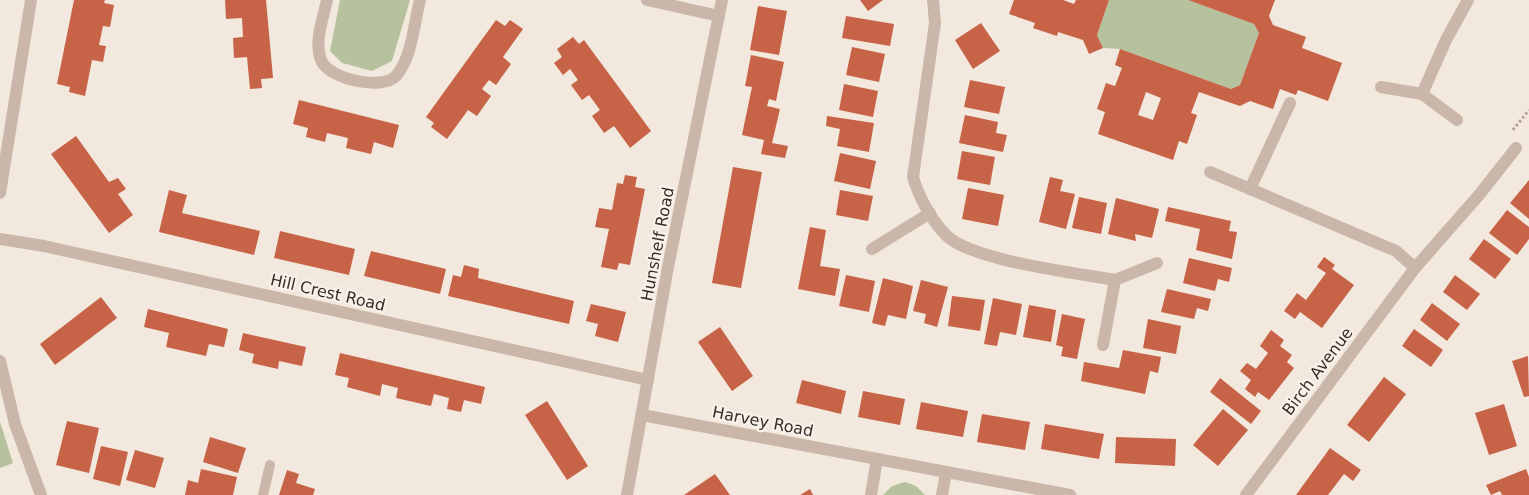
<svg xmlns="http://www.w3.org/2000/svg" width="1529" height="495" font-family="'DejaVu Sans',sans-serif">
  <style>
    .green { fill: #b6c29d }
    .building { fill: #c76347; fill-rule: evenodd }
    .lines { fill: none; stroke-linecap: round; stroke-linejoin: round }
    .path { stroke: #b7a193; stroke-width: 3; stroke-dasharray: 2.5 2.5; stroke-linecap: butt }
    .service { stroke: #cbb7a9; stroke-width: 10 }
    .minor { stroke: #cbb7a9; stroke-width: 12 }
    .labels { text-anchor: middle; stroke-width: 4.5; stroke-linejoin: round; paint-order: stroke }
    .street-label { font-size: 16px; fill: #382d29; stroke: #faf2ea }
  </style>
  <rect width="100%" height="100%" fill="#f2e8dd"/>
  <!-- green -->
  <g class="green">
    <path d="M340,0H410L392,61L372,71L342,63L330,51Z"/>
    <path d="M1109,0H1188L1254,24L1259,33L1240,85L1231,89L1120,49L1103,48L1097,35Z"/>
    <path d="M0,422L13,463L0,468Z"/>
    <path d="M905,482L916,486L925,495H883L892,486Z"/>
  </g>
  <!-- building -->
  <g class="building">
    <path d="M74,0H105L104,3L114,5L110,27L103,26L99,45L106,46L103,62L92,60L85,96L69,92L70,87L57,84Z"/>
    <path d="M225,0H266L273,78L261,79L262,88L250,89L247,57L234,58L233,38L243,37L242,18L226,19Z"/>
    <path d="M860,0H883L868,11Z"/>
    <path d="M1014,0H1063L1074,4L1076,0H1109L1097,35L1103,48L1089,54L1083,40L1058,32L1057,36L1033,28L1035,23L1009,14Z"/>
    <path d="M1188,0H1275L1269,16L1273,25L1306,37L1302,48L1342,63L1328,101L1298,90L1296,95L1280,89L1273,109L1250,101L1240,106L1199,92L1191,113L1197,115L1187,144L1179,141L1173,160L1098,134L1105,112L1097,109L1106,83L1115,86L1122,68L1115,65L1120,49L1231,89L1240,85L1259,33L1254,24ZM1146,92L1161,98L1153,120L1138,115Z"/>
    <path d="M758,6L787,11L779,55L750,50Z"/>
    <path d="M846,16L894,24L890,46L842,38Z"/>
    <path d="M496,20L505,26L510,20L523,29L503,57L511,64L496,85L489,80L482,89L491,96L477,116L468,110L447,139L431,127L434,123L426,117Z"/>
    <path d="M981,23L1000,51L973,69L955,40Z"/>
    <path d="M573,37L579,44L584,40L651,131L630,148L614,126L604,133L592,116L600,110L589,95L582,100L571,85L578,80L570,69L563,75L554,63L562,57L557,49Z"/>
    <path d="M852,47L885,54L879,82L846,75Z"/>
    <path d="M751,55L784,62L776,101L769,99L767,106L780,109L772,143L788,146L785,158L761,154L764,140L742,135L752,87L745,86Z"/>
    <path d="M970,80L1005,87L999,114L964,107Z"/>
    <path d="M844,84L878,91L873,117L839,110Z"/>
    <path d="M299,100L399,125L393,148L374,142L371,154L346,148L348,138L327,133L325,142L306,137L308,128L293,124Z"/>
    <path d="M965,115L998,122L996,133L1007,135L1003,152L959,143Z"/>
    <path d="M827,116L874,123L869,152L837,146L840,129L826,126Z"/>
    <path d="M76,136L109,182L118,178L126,189L118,194L133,215L109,233L51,154Z"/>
    <path d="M962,151L995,157L990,185L957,179Z"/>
    <path d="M840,153L876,161L870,189L834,181Z"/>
    <path d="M733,167L762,172L741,288L712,283Z"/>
    <path d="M625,175L637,177L635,187L645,189L630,265L619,263L617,270L601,267L609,229L595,227L599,208L612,210L617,183L623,184Z"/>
    <path d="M1050,177L1063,180L1060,191L1075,194L1066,229L1039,222Z"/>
    <path d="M1529,180V219L1510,203Z"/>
    <path d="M968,188L1004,195L998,226L962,219Z"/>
    <path d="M169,190L187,195L182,213L260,231L254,255L159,232Z"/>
    <path d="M840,190L873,196L868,221L836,215Z"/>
    <path d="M1079,197L1107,203L1101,234L1072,228Z"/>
    <path d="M1116,198L1159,209L1152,238L1135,234L1136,241L1108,234Z"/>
    <path d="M1168,207L1231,221L1229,231L1237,232L1232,259L1196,250L1200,229L1165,221Z"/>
    <path d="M1507,210L1529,227V239L1517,255L1489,233Z"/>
    <path d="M810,227L826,230L820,266L840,269L835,296L798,289Z"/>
    <path d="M280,231L355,249L349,275L274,258Z"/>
    <path d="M1484,239L1511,259L1495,279L1469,259Z"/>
    <path d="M371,251L446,269L440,294L364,276Z"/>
    <path d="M1324,257L1335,265L1332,269L1354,285L1322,328L1300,312L1295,319L1284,311L1297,293L1306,300L1326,273L1317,267Z"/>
    <path d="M1189,258L1232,268L1229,282L1218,279L1215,291L1183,283Z"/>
    <path d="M464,265L479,269L478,278L574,301L569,324L448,296L453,275L461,277Z"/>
    <path d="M846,275L875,281L869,312L839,306Z"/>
    <path d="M1455,275L1480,294L1467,310L1443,292Z"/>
    <path d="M883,278L913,286L906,319L888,315L885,326L872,323Z"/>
    <path d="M921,280L948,287L937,327L924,323L926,314L913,311Z"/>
    <path d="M1167,289L1211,299L1208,311L1197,308L1194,319L1161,312Z"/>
    <path d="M952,296L985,300L980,331L948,326Z"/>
    <path d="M101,297L117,318L55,365L40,344Z"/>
    <path d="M993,298L1022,304L1016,335L1000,332L997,346L984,344Z"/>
    <path d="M1432,303L1460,324L1447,341L1420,320Z"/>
    <path d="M591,304L626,312L618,342L595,336L598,324L586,321Z"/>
    <path d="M1029,305L1056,310L1051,342L1023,337Z"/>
    <path d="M148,309L228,329L224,347L209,344L206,356L166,347L169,333L144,327Z"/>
    <path d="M1062,314L1085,319L1077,359L1061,356L1063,347L1056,345Z"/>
    <path d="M1148,319L1181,326L1176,354L1143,348Z"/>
    <path d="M720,327L753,376L732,391L698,342Z"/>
    <path d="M1414,329L1443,350L1431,367L1402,346Z"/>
    <path d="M1271,330L1284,340L1280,346L1292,355L1287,362L1294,368L1269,400L1258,392L1255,397L1245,389L1251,380L1240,371L1247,363L1256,369L1268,353L1260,346Z"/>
    <path d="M243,333L306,347L302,366L279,361L278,369L252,363L254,354L239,350Z"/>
    <path d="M1123,350L1161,357L1158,373L1150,371L1145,394L1081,381L1084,362L1119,368Z"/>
    <path d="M340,353L485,387L481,404L464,400L461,412L447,409L449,398L434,394L431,406L396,398L398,388L382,384L380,396L347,387L349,378L335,375Z"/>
    <path d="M1528,356L1529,396L1524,397L1512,361Z"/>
    <path d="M1384,377L1406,394L1369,442L1347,425Z"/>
    <path d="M1220,378L1261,411L1251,424L1210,392Z"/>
    <path d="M802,380L846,391L841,414L796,403Z"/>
    <path d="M863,391L905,399L900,425L858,417Z"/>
    <path d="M547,401L588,466L567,480L525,415Z"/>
    <path d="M921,402L968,411L963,437L916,429Z"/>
    <path d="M1504,404L1517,446L1489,455L1475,413Z"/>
    <path d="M1223,409L1248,430L1218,466L1193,445Z"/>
    <path d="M982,414L1030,422L1025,450L977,442Z"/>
    <path d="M67,421L99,428L89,473L56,465Z"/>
    <path d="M1045,424L1104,434L1099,459L1041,449Z"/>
    <path d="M210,437L246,448L238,473L203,462Z"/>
    <path d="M1116,437L1176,439L1175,466L1115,463Z"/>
    <path d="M101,446L128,452L120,486L93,479Z"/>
    <path d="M1330,448L1361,470L1353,481L1344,474L1328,495H1296Z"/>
    <path d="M135,450L164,458L155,488L126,480Z"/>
    <path d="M201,469L237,477L233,495H185L188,480L198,483Z"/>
    <path d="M1526,469L1529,477V495H1502L1500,491L1491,495L1486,485Z"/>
    <path d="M287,470L299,474L296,483L315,489L313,495H279Z"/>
    <path d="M715,474L730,495H684Z"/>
    <path d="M810,489L813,495H800Z"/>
  </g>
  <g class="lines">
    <!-- path -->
    <path class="path" d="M1513,130L1529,110"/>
    <!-- service -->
    <path class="service" d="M263,495L270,465"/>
    <!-- minor -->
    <g class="minor">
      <path d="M327,0C323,19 314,41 321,60C328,79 382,91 396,76C412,58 414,23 420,0"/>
      <path d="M647,0L719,16"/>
      <path d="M933,0L935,23L913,177C918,195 932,222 947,236C974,261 1076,273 1115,280"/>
      <path d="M1381,87L1422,94L1457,120"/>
      <path d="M1422,94L1446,40L1468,0"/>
      <path d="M1210,172L1396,251L1415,268"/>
      <path d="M1250,189L1290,103"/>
      <path d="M0,193L31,0"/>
      <path d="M0,239L44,246L648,380"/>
      <path d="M872,249L930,213"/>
      <path d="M1103,345L1115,280L1157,263"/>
      <path d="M0,361L15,424L41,495"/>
      <path d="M642,415L1070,495"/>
      <path d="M627,495L668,267L722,0"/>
      <path d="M871,495L877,459"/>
      <path d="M942,495L946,473"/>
      <path d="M1246,495L1415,268L1479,195L1516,148"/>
    </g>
  </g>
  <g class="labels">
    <!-- street labels -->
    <g class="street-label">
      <text transform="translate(657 244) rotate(-79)" y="6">Hunshelf Road</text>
      <text transform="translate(328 292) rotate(13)" y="6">Hill Crest Road</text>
      <text transform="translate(1317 371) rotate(-53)" y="6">Birch Avenue</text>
      <text transform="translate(763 421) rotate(11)" y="6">Harvey Road</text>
    </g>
  </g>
</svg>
